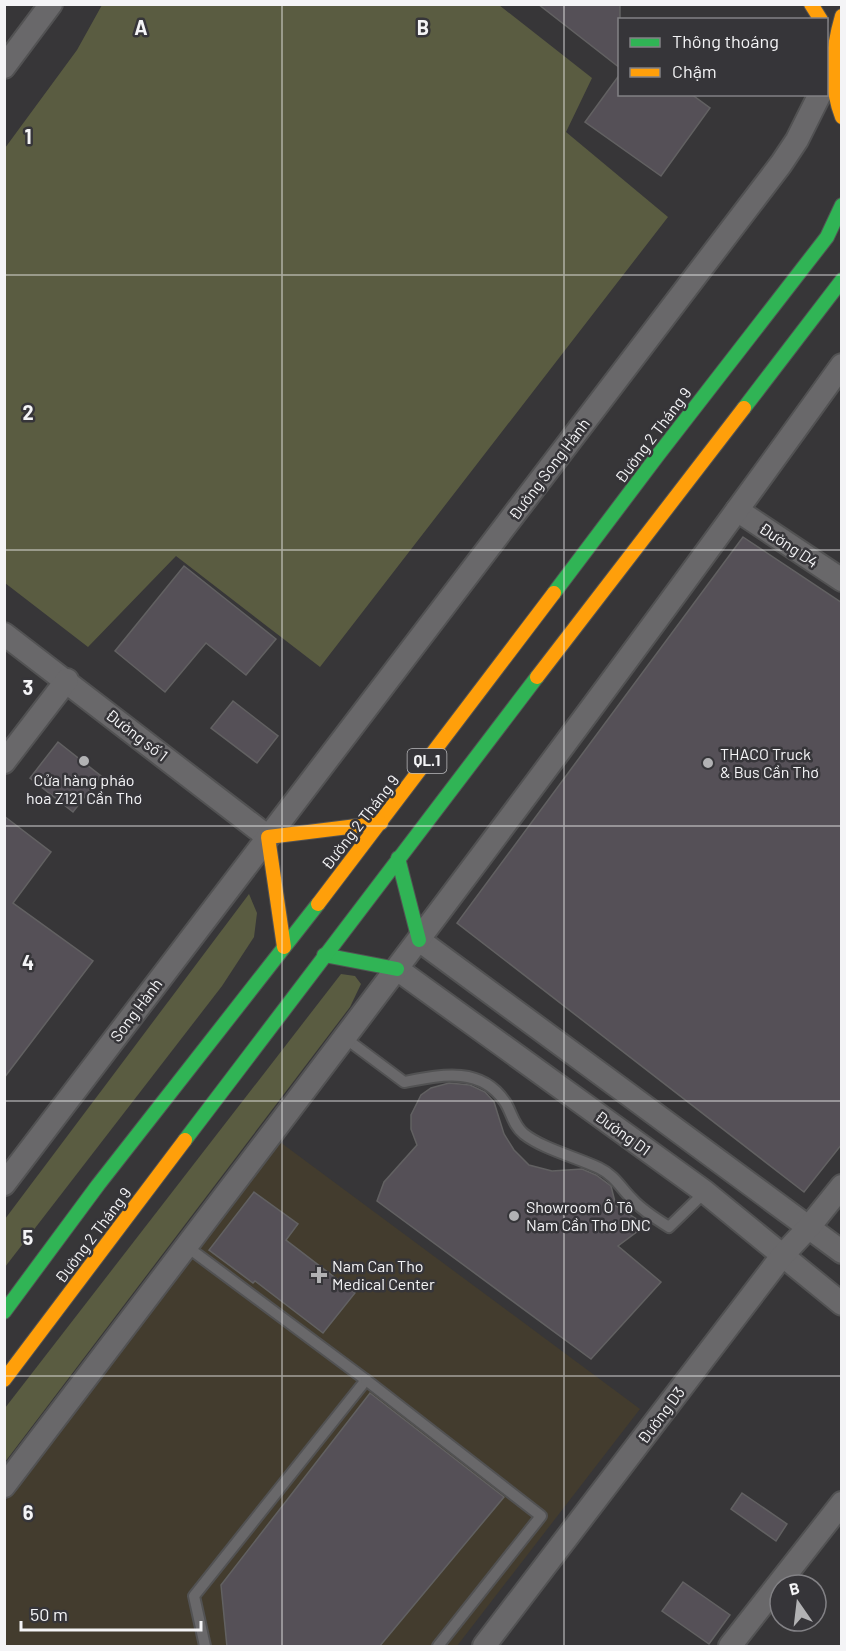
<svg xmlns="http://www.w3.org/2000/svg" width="846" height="1651" font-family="Barlow,sans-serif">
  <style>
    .medical { fill: #433c2e }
    .green { fill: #5a5c41 }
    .building { fill: #555057; stroke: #626162; stroke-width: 1.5 }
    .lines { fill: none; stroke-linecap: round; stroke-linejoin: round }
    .lane-casing { stroke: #525253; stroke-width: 14 }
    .street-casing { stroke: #525253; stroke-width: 26 }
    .fast-casing { stroke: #525253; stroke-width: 16 }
    .slow-casing { stroke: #525253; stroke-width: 16 }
    .lane { stroke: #69686a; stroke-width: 10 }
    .street { stroke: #69686a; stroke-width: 22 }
    .fast { stroke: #30b455; stroke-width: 14 }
    .slow { stroke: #ff9f0a; stroke-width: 14 }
    .grid { fill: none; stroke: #f4f4f6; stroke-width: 1.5; stroke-opacity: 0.55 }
    .poi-dot { fill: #b2b2b4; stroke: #363539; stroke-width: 2 }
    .labels { text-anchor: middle; stroke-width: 5; stroke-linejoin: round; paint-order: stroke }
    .shield { fill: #363539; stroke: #bbbbbd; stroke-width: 1.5 }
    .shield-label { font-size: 15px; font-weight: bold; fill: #f4f4f6 }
    .street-label { font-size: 16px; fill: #f4f4f6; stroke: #363539 }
    .poi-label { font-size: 16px; fill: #f4f4f6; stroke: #363539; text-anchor: start }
    .grid-label { font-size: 20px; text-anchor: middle; font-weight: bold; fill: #f4f4f6; stroke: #363539; stroke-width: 5; stroke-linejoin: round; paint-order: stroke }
  </style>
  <rect width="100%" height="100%" fill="#373638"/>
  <!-- medical -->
  <path class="medical" d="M280,1142L640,1409L457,1646H5L4,1503Z"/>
  <!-- green -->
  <g class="green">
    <path d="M102,5H499L592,78L566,132L668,217L320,667L176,556L88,647L5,583V148L77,50Z"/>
    <path d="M249,894L257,913L254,937L222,986L5,1267V1219Z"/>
    <path d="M341,974L355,976L361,984L350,1007L5,1462V1408Z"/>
  </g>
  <!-- building -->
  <g class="building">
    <path d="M538,4H620V68Z"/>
    <path d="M620,74V94H691L710,108L661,176L585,122Z"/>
    <path d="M743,537L842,603V1144L804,1192L457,923Z"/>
    <path d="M184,566L276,639L246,675L206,643L165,692L115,651Z"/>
    <path d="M233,701L278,736L257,763L211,728Z"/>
    <path d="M58,742L101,776L73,812L30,778Z"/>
    <path d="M4,816L51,852L13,903L93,961L4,1078Z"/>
    <path d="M449,1083L470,1085L485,1092L494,1102L504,1134L514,1150L529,1165L552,1171L582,1169L596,1175L611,1186L616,1206L646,1225L618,1246L661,1282L591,1359L377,1201L384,1182L417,1145L411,1129V1115L421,1095L431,1088Z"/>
    <path d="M254,1192L298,1224L286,1240L355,1293L323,1333L255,1281L253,1283L209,1250Z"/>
    <path d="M370,1393L504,1497L379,1647H227L221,1585Z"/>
    <path d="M742,1493L787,1524L776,1541L731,1509Z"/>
    <path d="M683,1582L730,1615L709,1644L662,1611Z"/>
  </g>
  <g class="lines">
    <!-- lane casing -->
    <g class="lane-casing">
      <g id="lane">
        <path d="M345,1038L404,1082C441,1075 481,1066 505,1102C512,1113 513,1125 524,1134C543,1149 576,1157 599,1168C614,1175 621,1188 632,1199C642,1210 656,1219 669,1227L705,1192"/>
        <path d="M186,1246L366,1380L194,1596L205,1646"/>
        <path d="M366,1380L541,1516L438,1646"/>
      </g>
    </g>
    <!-- street casing -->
    <g class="street-casing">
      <g id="street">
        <path d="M4,67L51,4"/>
        <path d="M737,510L842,580"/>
        <path d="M4,634L268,837"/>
        <path d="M4,762L67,680"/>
        <path d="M419,940L842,1252"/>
        <path d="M397,969L705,1192L842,1304"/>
        <path d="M4,1184L781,164L797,140L820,94"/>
        <path d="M4,1486C287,1114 570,744 842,365"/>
        <path d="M484,1646L782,1256L809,1227L842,1186"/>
        <path d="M730,1646L842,1503"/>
      </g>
    </g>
    <!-- fast casing -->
    <g class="fast-casing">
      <g id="fast">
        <path d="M744,408L842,280"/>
        <path d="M554,593L658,455L827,237L842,205"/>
        <path d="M398,858L419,940"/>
        <path d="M324,955L397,969"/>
        <path d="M185,1140L537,677"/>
        <path d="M4,1312L98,1185L318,904"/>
      </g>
    </g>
    <!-- slow casing -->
    <g class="slow-casing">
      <g id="slow">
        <path d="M811,4L821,20"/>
        <path d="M842,16C832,50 829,83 842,117"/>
        <path d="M537,677L744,408"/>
        <path d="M318,904L554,593"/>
        <path d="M284,947L268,837L381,823"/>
        <path d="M4,1380L185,1140"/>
      </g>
    </g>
    <!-- lane -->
    <use href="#lane" class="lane"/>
    <!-- street -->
    <use href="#street" class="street"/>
    <!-- fast -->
    <use href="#fast" class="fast"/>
    <!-- slow -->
    <use href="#slow" class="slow"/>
  </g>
  <!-- grid -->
  <path class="grid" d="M282,4V1646M564,4V1646M4,275H842M4,550H842M4,826H842M4,1101H842M4,1376H842"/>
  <!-- markers -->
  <g class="poi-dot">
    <circle cx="84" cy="761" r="6"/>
    <circle cx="708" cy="763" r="6"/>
    <circle cx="514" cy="1216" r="6"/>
    <path d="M316 1266h6v6h6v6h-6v6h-6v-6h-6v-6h6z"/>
  </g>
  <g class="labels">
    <!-- shield labels -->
    <rect class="shield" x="407.5" y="749" width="39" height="24" rx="4.5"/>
    <g class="shield-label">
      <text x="427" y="766">QL.1</text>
    </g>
    <!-- street labels -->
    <g class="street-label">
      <text transform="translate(653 435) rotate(-53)" y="6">Đường 2 Tháng 9</text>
      <text transform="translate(549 469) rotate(-53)" y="6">Đường Song Hành</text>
      <text transform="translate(789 545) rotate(34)" y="6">Đường D4</text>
      <text transform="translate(137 735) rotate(38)" y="6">Đường số 1</text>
      <text transform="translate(360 822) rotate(-52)" y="6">Đường 2 Tháng 9</text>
      <text transform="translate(136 1010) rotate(-53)" y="6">Song Hành</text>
      <text transform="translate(623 1133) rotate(36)" y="6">Đường D1</text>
      <text transform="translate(93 1235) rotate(-53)" y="6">Đường 2 Tháng 9</text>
      <text transform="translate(661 1415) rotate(-53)" y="6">Đường D3</text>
    </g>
    <!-- poi labels -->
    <g class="poi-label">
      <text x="720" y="760">THACO Truck<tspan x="720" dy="18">&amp; Bus Cần Thơ</tspan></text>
      <text x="84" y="786" text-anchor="middle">Cửa hàng pháo<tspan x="84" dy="18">hoa Z121 Cần Thơ</tspan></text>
      <text x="526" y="1213">Showroom Ô Tô<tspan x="526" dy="18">Nam Cần Thơ DNC</tspan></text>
      <text x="332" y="1272">Nam Can Tho<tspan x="332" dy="18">Medical Center</tspan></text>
    </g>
  </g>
  <g class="grid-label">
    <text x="141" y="35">A</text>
    <text x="423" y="35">B</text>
    <text x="28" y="144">1</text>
    <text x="28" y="420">2</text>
    <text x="28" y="695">3</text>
    <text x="28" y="970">4</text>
    <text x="28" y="1245">5</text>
    <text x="28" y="1520">6</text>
  </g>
  <!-- border -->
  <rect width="846" height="1651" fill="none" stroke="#f4f4f6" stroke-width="12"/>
  <!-- legend -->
  <rect x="618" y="18" width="210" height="78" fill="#363539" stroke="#828185" stroke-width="1.5"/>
  <rect x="630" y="38" width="30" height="9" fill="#30b455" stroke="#828185" stroke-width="1.5"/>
  <text x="672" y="48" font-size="18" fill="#f4f4f6">Thông thoáng</text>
  <rect x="630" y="68" width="30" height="9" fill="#ff9f0a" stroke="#828185" stroke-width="1.5"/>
  <text x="672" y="78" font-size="18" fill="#f4f4f6">Chậm</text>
  <!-- north arrow -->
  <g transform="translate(798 1603) rotate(346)"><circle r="28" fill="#363539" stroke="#828185" stroke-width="1.5"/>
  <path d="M0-4.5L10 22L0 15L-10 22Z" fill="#b2b2b4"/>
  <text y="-9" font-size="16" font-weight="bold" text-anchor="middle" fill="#f4f4f6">B</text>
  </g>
  <!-- scale -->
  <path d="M21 1621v9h180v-9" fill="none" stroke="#f4f4f6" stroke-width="3"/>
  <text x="30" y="1621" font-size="18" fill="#f4f4f6" stroke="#363539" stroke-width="4.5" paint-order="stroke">50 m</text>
</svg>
